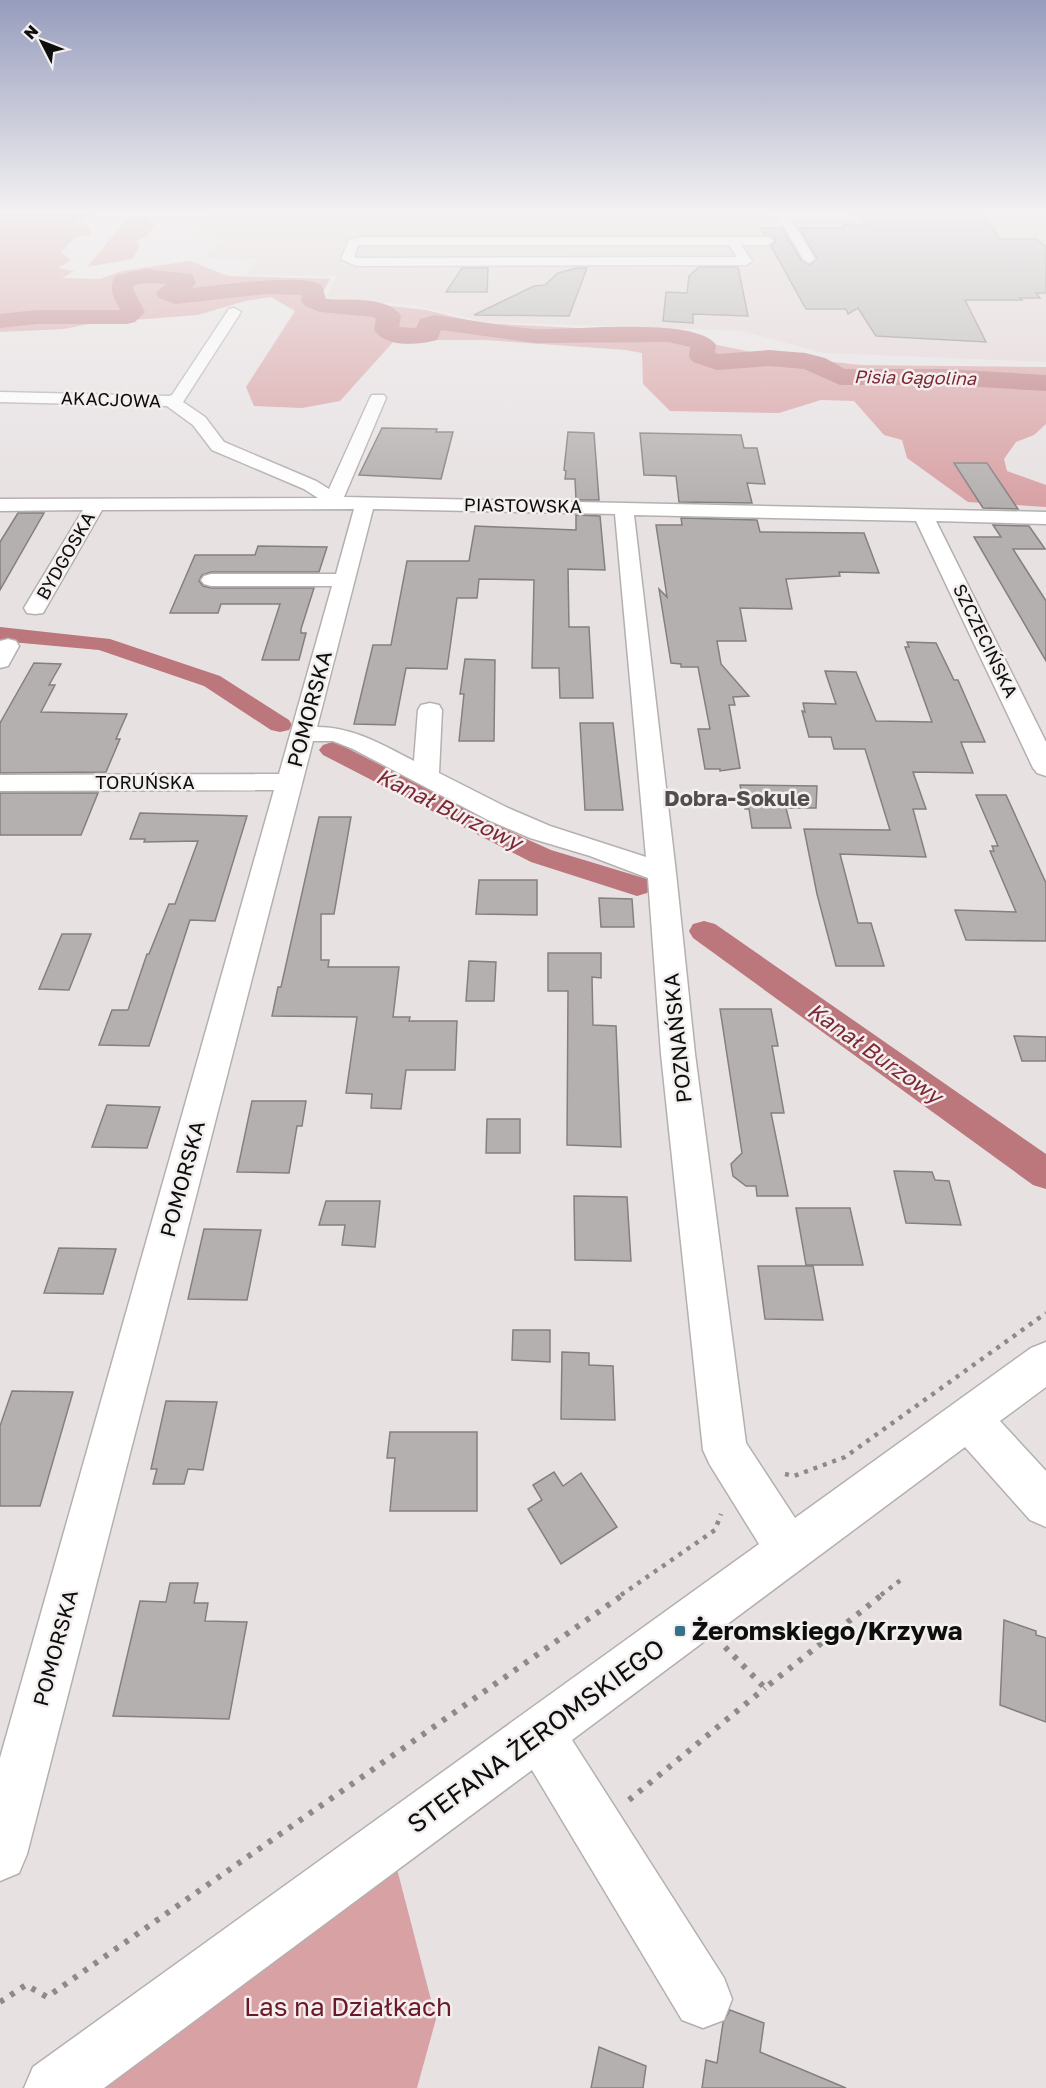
<svg xmlns="http://www.w3.org/2000/svg" width="1046" height="2088" font-family="'Golos Text',sans-serif">
  <style>
    .built { fill: #e2d3d4 }
    .green { fill: #d8a1a4 }
    .water { fill: #bb777c }
    .lines { fill: none; stroke-linecap: round; stroke-linejoin: round }
    .canal { fill: #bb777c; fill-rule: evenodd }
    .river { fill: #bb777c; fill-rule: evenodd }
    .building { fill: #b5b0b0; stroke: #858080; stroke-width: 1.5 }
    .minor-casing { stroke: #b5b0b0; stroke-width: 3 }
    .path-far1 { stroke: #8e8a8b; stroke-width: 4.5; stroke-dasharray: 4 6; stroke-linecap: butt }
    .path { stroke: #8e8a8b; stroke-width: 6; stroke-dasharray: 4.5 8; stroke-linecap: butt }
    .minor { fill: #fff; fill-rule: evenodd }
    .poi-dot { fill: #357289; stroke: #f4efef; stroke-width: 2 }
    .labels { text-anchor: middle; stroke-width: 5; stroke-linejoin: round; paint-order: stroke }
    .far-water-label { font-size: 18px; font-style: italic; fill: #7c2935; stroke: #f4efef }
    .far-street-label { font-size: 18px; fill: #0f0e0e; stroke: #f4efef }
    .street-label { font-size: 21px; fill: #0f0e0e; stroke: #f4efef }
    .neighbourhood-label { font-size: 22px; font-weight: bold; fill: #524e4e; stroke: #f4efef }
    .water-label { font-size: 22px; font-style: italic; fill: #7c2935; stroke: #f4efef }
    .near-poi-label { font-size: 26px; font-weight: bold; fill: #0f0e0e; stroke: #f4efef; text-anchor: start }
    .near-street-label { font-size: 26px; fill: #0f0e0e; stroke: #f4efef }
    .near-park-label { font-size: 26px; fill: #6b1828; stroke: #f4efef }
  </style>
  <rect width="100%" height="100%" fill="#e7e1e2"/>
  <!-- built -->
  <path class="built" d="M208,213H766L780,237H808L793,213H1046V362L824,353L742,331L484,322L420,306L326,297L337,276L246,275L257,259L203,258L220,240L191,239Z"/>
  <!-- green -->
  <g class="green">
    <path d="M0,213H98L74,222L87,224L91,235L75,237L61,252L71,260L58,268L74,271L62,278L100,279L122,271L190,261L228,276L330,279L320,298L426,310L479,323L654,332L756,353L860,365L1046,367V424L1034,435L1016,442L1004,459L1007,471L1046,485V507L968,502L907,458L902,440L884,435L854,401L821,400L779,413L670,411L643,384L642,353L626,350L485,340H395L340,401L302,408L254,406L246,387L295,311L271,297L245,301L198,315L94,323L64,329L0,332Z"/>
    <path d="M150,217V222L156,224L147,236L135,241L140,245L132,259L87,267L128,218Z"/>
    <path d="M397,1869L436,2019L417,2088H103Z"/>
  </g>
  <!-- water -->
  <path class="water" d="M835,375H946L1046,381V385L948,378L845,379Z"/>
  <g class="lines">
    <!-- canal -->
    <g class="canal">
      <path d="M0,627L110,639L220,676L289,720L292,725L289,730L280,732L271,730L204,686L99,650L0,641Z"/>
      <path d="M332,742L341,745L522,837L551,850L647,879L651,886L647,893L637,896L531,862L323,755L319,750L323,745Z"/>
      <path d="M704,921L715,924L1046,1154V1189L1033,1185L693,938L689,931L693,924Z"/>
    </g>
    <!-- river -->
    <path class="river" d="M146,269L192,274L196,283L192,288C216,286 306,272 322,286L326,299C348,301 387,295 401,316L399,327L416,328L420,319L434,315C467,319 501,326 535,329C571,331 696,316 716,345L715,353L719,354L769,350L805,353L825,358L845,369H947L1046,375V391L947,385H840L804,369L769,366L717,370L693,362L689,357L690,347L668,342L535,343L441,330L437,340C418,345 386,348 374,330L376,319L373,317L320,312L305,306L301,301L302,295L266,294L175,304L159,298L156,293L166,284L146,283L134,285L133,289L145,312L135,322L127,324H37L0,328V314L37,310H120C114,297 107,288 116,275Z"/>
  </g>
  <!-- building -->
  <g class="building">
    <path d="M856,213H983L1000,239H1037L1046,247V293H1036L1040,298H1020L1022,300H965L986,342L876,336L858,308L848,314L846,309H806L771,246L776,240L765,235L761,228H782L801,260L810,265L817,258L799,228H844L843,224L866,225Z"/>
    <path d="M699,267H738L748,316L693,314V323L663,321L666,292L687,293L689,276Z"/>
    <path d="M462,268H488L487,292H446Z"/>
    <path d="M577,268H587L569,316L474,315L534,286L545,285L558,273Z"/>
    <path d="M382,428L437,429L436,432H453L441,479L359,475Z"/>
    <path d="M568,432L594,433L599,500H576L575,479H565L566,471L564,470Z"/>
    <path d="M640,433L741,435L744,448H757L765,484L747,483L752,503L679,502L676,476L644,475Z"/>
    <path d="M954,463H987L1018,509L983,508Z"/>
    <path d="M18,513H44L0,590V542Z"/>
    <path d="M576,515L600,516L605,570L568,569L569,627H589L593,698H560L559,668H532L534,580L479,579L477,598H457L447,669L406,668L395,725L354,724L373,645H391L407,561H469L475,526L576,530Z"/>
    <path d="M681,518L757,520L760,532L864,533L879,573L839,572L840,576L786,579L792,609L740,608L746,641H717L721,664L749,696L733,697L735,705H729L740,768L720,771V769H705L698,729H710L698,667H681V664L671,663L659,589L667,597L656,525H682Z"/>
    <path d="M993,525L1029,526L1045,549H1013L1046,601V661L974,537H1001Z"/>
    <path d="M258,546L327,547L319,572H211L202,575L199,581L203,586L211,588H314L301,629V633H306L299,660H262L280,604H221L218,613H170L195,555H255Z"/>
    <path d="M907,642L936,643L954,680H958L985,742H961L973,773L913,772L926,809H913L926,857L840,854L858,923H871L884,966H836L817,894L804,829L890,830L865,749H834L831,737H809L802,711L805,712L803,703L836,704L825,671L856,672L876,721L932,722L905,647H909Z"/>
    <path d="M465,659L495,660L494,741H459L464,694H460Z"/>
    <path d="M34,663L61,664L49,685H55L41,712L127,714L116,739H120L106,772L0,773V723Z"/>
    <path d="M580,723H613L623,810H585Z"/>
    <path d="M740,785L817,786L816,808H786L791,828H752L749,809H745Z"/>
    <path d="M0,793H98L81,835H0Z"/>
    <path d="M976,795H1006L1046,883V941L966,940L955,910L1016,912L990,851H994L992,846H998Z"/>
    <path d="M140,813L247,816L215,921L190,920L149,1046L99,1045L112,1010H128L147,954H149L169,904H175L198,841L144,842L145,839H130Z"/>
    <path d="M319,817H351L334,914H321V960H329L328,967H399L393,1017H410L409,1021H457L455,1070H406L401,1109L371,1108L372,1094L346,1093L357,1017L272,1016L278,987H281Z"/>
    <path d="M479,880H537V915L476,914Z"/>
    <path d="M599,898L632,899L634,927H601Z"/>
    <path d="M62,934H91L69,990L39,989Z"/>
    <path d="M548,953H601V978L592,977L593,1025L616,1026L621,1147L567,1145L568,991H548Z"/>
    <path d="M469,961L496,962L494,1001H466Z"/>
    <path d="M720,1009H771L778,1046H772L784,1113H771L788,1196H757L756,1186H746L733,1176L731,1164L742,1153Z"/>
    <path d="M1014,1036L1046,1037V1061H1022Z"/>
    <path d="M252,1101H306L302,1126H297L289,1173L237,1172Z"/>
    <path d="M107,1105L160,1107L147,1148L92,1147Z"/>
    <path d="M487,1119H520V1153H486Z"/>
    <path d="M894,1171L932,1172L935,1180L949,1181L961,1225L906,1223Z"/>
    <path d="M574,1196L627,1197L631,1261L575,1260Z"/>
    <path d="M326,1201H380L375,1247L342,1245L345,1225H319Z"/>
    <path d="M796,1208H850L863,1265H806Z"/>
    <path d="M204,1229L261,1230L247,1300L188,1299Z"/>
    <path d="M59,1248L116,1249L103,1294L44,1293Z"/>
    <path d="M758,1266H813L823,1320L765,1319Z"/>
    <path d="M513,1330H550V1362L512,1360Z"/>
    <path d="M562,1352L589,1353V1365L613,1366L615,1420L561,1419Z"/>
    <path d="M12,1391L73,1392L40,1506H0V1426Z"/>
    <path d="M166,1401L217,1402L203,1470L188,1469L184,1484H153L157,1469H151Z"/>
    <path d="M390,1432H477V1511H390L395,1458H387Z"/>
    <path d="M554,1472L563,1486L581,1473L617,1527L561,1564L528,1509L542,1500L533,1485Z"/>
    <path d="M170,1583H198L194,1603H208L205,1621L247,1622L229,1719L113,1716L140,1601L166,1602Z"/>
    <path d="M1004,1620L1036,1631V1635L1046,1638V1722L1000,1705Z"/>
    <path d="M730,2010L764,2023L760,2052L846,2088H702L706,2060L717,2063L723,2023Z"/>
    <path d="M599,2047L646,2066L643,2088H591Z"/>
  </g>
  <g class="lines">
    <!-- minor casing -->
    <g class="minor-casing">
      <g id="minor">
        <path d="M776,213H849L840,219L792,220L815,259L809,263L803,259Z"/>
        <path d="M361,237H768L774,241L768,245H741L752,261L746,265L356,266L341,259L349,240ZM358,245H729L737,257L357,258L354,257Z"/>
        <path d="M234,308L241,312L183,402L205,417L224,442L316,481L329,489L370,398L372,395H384L386,398L344,497L1046,512V524L936,521L1046,742V776L1037,773L1033,768L916,521L634,515L676,873L695,1054L746,1443L795,1518L1031,1348L1046,1342V1387L1000,1421L1046,1471V1527L1030,1520L965,1447L572,1740L724,1978L732,1999L724,2020L703,2028L682,2020L532,1770L104,2088H24L33,2067L759,1544L710,1465L703,1450L661,1054L648,878L590,856L530,838L488,820L353,749L333,741H313L27,1854L19,1873L0,1881V1758L274,790L0,791V775L279,774L332,586H211L204,584L201,580L204,576L211,574H336L354,509L102,510L43,613L35,614L27,613L24,608L83,510L0,511V499L318,498L304,489L212,450L193,425L167,406L0,402V392L169,396L172,395L229,309ZM373,509L615,514L646,857L550,826L508,808L439,773L442,710L439,705L430,703L421,705L418,710L414,761C383,745 353,727 317,727Z"/>
        <path d="M8,639L16,641L19,646L8,666L0,668V641Z"/>
      </g>
    </g>
    <!-- path-far1 -->
    <g class="path-far1">
      <path d="M785,1474L794,1476L845,1457L1046,1313"/>
      <path d="M621,1595L715,1530L721,1514"/>
      <path d="M881,1595L902,1579"/>
    </g>
    <!-- path -->
    <g class="path">
      <path d="M725,1647L765,1688L883,1594"/>
      <path d="M629,1800L765,1688"/>
      <path d="M0,2002L26,1985L47,1997L624,1594"/>
    </g>
    <!-- minor -->
    <use href="#minor" class="minor"/>
  </g>
  <!-- sky -->
  <linearGradient id="sky" x2="0" y2="1"><stop stop-color="#969cbd"/><stop offset="0.42" stop-color="#f4f2f2"/><stop offset="1" stop-color="#f4f2f2" stop-opacity="0"/></linearGradient>
  <rect width="1046" height="505" fill="url(#sky)"/>
  <!-- markers -->
  <rect class="poi-dot" x="674" y="1625" width="12" height="12" rx="3"/>
  <g class="labels">
    <!-- far-water labels -->
    <g class="far-water-label">
      <text transform="translate(915 378) rotate(1)" y="6">Pisia Gągolina</text>
    </g>
    <!-- far-street labels -->
    <g class="far-street-label">
      <text transform="translate(111 400) rotate(2)" y="6">AKACJOWA</text>
      <text transform="translate(523 506) rotate(1)" y="6">PIASTOWSKA</text>
      <text transform="translate(66 556) rotate(-60)" y="6">BYDGOSKA</text>
      <text transform="translate(985 641) rotate(64)" y="6">SZCZECIŃSKA</text>
      <text x="145" y="789">TORUŃSKA</text>
    </g>
    <!-- street labels -->
    <g class="street-label">
      <text transform="translate(310 709) rotate(-75)" y="7">POMORSKA</text>
      <text transform="translate(678 1038) rotate(-96)" y="7">POZNAŃSKA</text>
      <text transform="translate(183 1179) rotate(-75)" y="7">POMORSKA</text>
      <text transform="translate(56 1648) rotate(-75)" y="7">POMORSKA</text>
    </g>
    <!-- neighbourhood labels -->
    <g class="neighbourhood-label">
      <text x="737" y="806">Dobra-Sokule</text>
    </g>
    <!-- water labels -->
    <g class="water-label">
      <text transform="translate(449 809) rotate(26)" y="8">Kanał Burzowy</text>
      <text transform="translate(875 1053) rotate(35)" y="8">Kanał Burzowy</text>
    </g>
    <!-- near-poi labels -->
    <g class="near-poi-label">
      <text x="692" y="1640">Żeromskiego/Krzywa</text>
    </g>
    <!-- near-street labels -->
    <g class="near-street-label">
      <text transform="translate(536 1736) rotate(-36)" y="9">STEFANA ŻEROMSKIEGO</text>
    </g>
    <!-- near-park labels -->
    <g class="near-park-label">
      <text x="348" y="2016">Las na Działkach</text>
    </g>
  </g>
  <!-- north arrow -->
  <g transform="translate(42 42) rotate(312)" stroke="#f4efef" stroke-width="4.5" paint-order="stroke">
  <path d="M0-4.5L10 22L0 15L-10 22Z" fill="#0f0e0e"/>
  <text y="-9" font-size="16" font-weight="bold" text-anchor="middle" fill="#0f0e0e">N</text>
  </g>
</svg>
